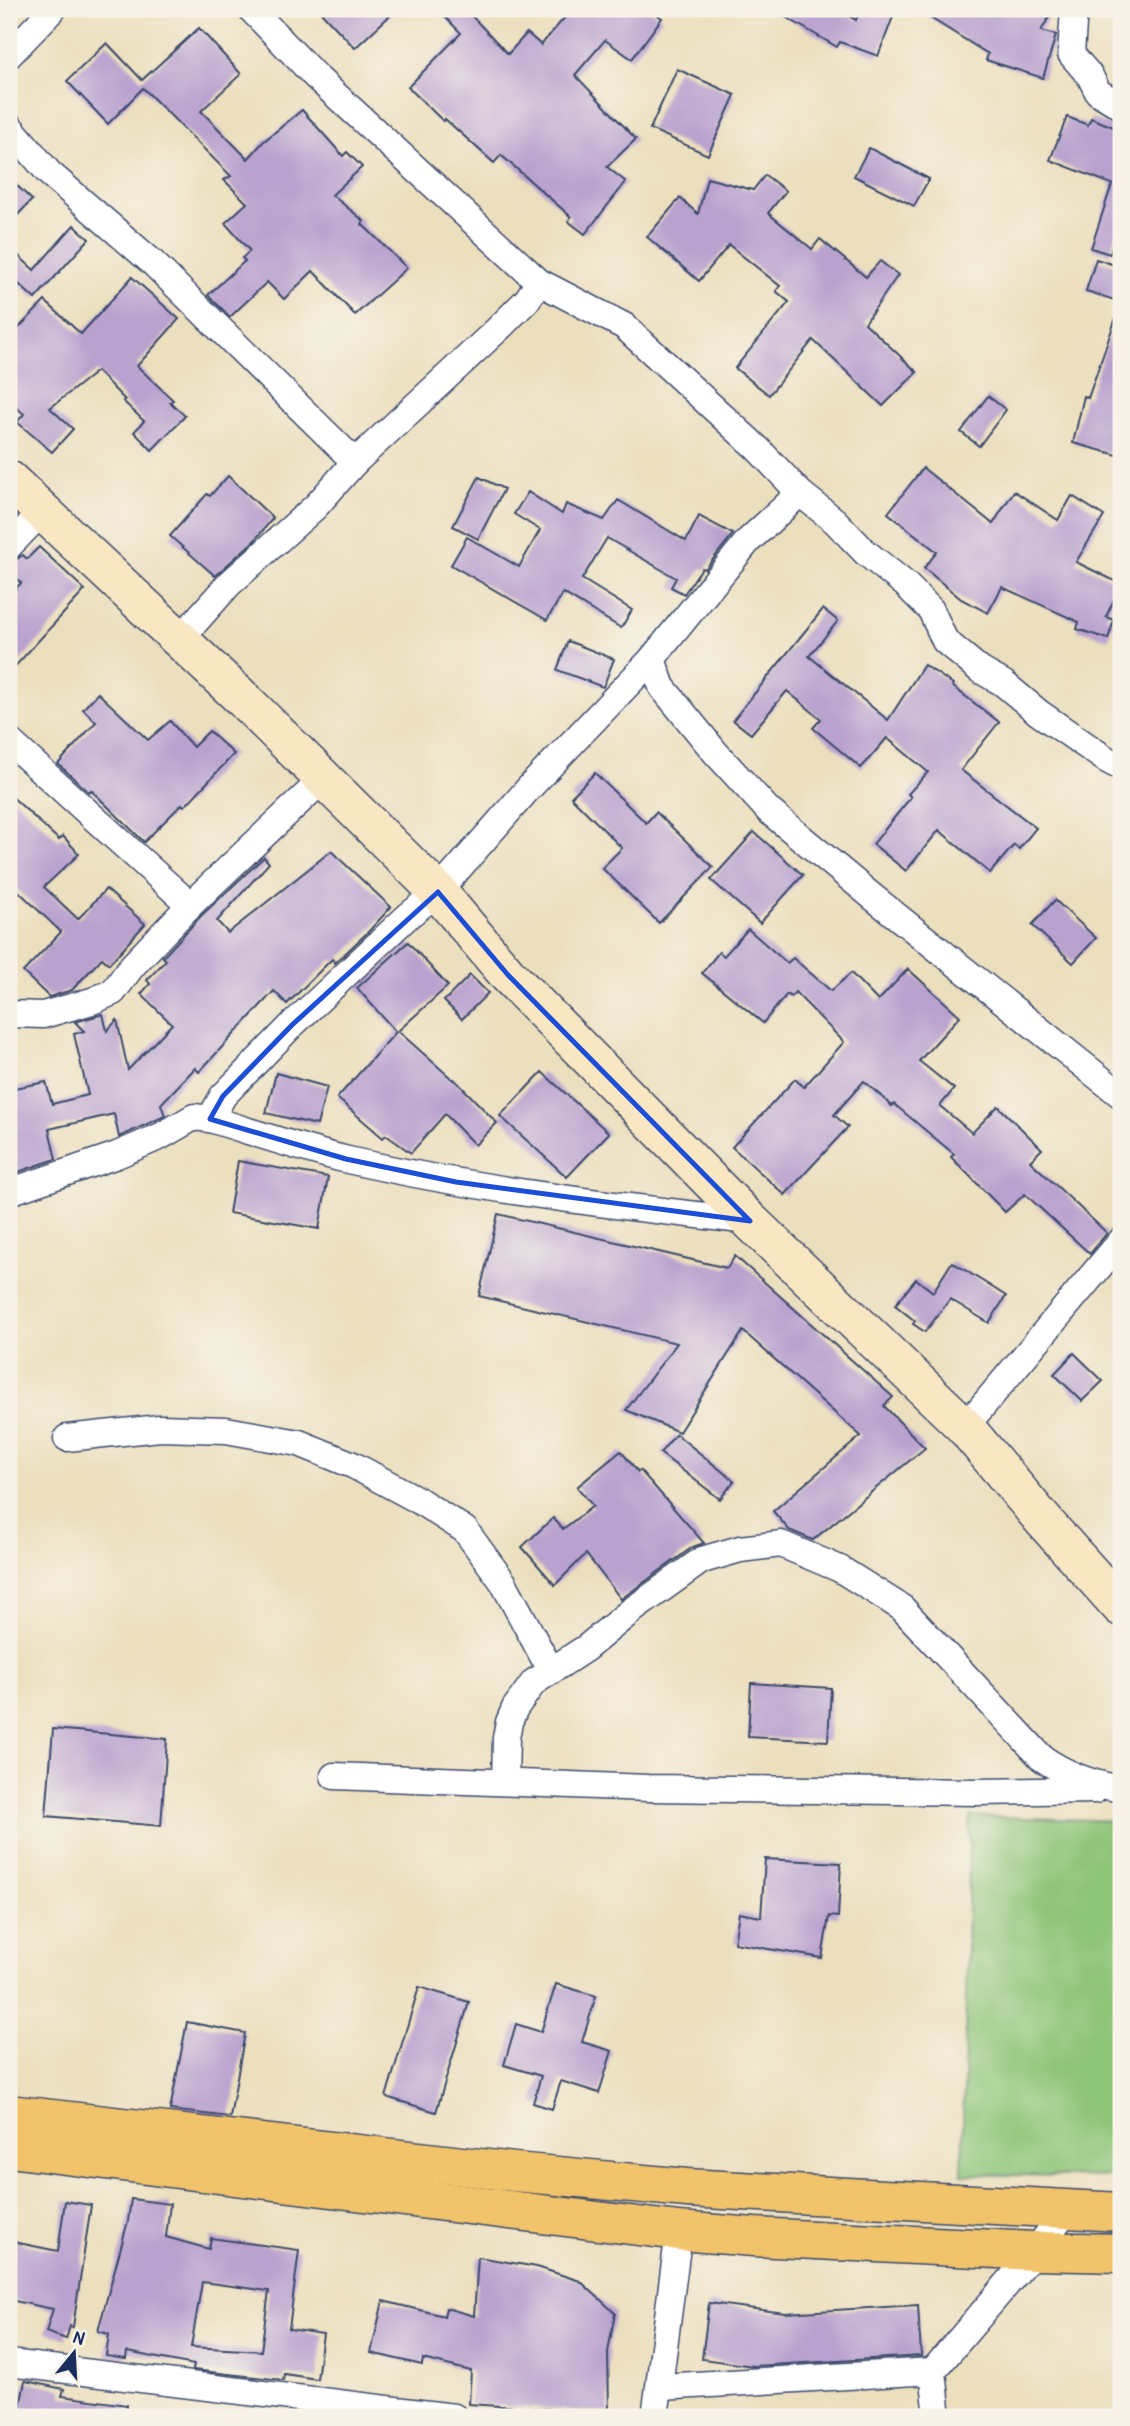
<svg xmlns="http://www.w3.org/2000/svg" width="1130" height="2426" font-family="'Patrick Hand',sans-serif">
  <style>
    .green { fill: #8ec578; stroke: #547a6b; stroke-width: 2 }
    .building { fill: #b9a2cf; fill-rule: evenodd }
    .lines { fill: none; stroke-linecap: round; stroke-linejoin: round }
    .street-casing { stroke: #3a496c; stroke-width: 29 }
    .secondary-casing { stroke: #3a496c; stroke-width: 41 }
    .primary-casing { stroke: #3a496c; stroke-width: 41 }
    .street { stroke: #fff; stroke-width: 26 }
    .secondary { stroke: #f9e7c3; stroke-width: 38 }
    .primary { stroke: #f1c36a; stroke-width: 38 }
    .marked { fill: none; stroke: #1d4ed8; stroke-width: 5; stroke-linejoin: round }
  </style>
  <rect width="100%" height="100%" fill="#f7f3e8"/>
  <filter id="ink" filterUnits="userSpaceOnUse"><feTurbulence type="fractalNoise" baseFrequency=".0143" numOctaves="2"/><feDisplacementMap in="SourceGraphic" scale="14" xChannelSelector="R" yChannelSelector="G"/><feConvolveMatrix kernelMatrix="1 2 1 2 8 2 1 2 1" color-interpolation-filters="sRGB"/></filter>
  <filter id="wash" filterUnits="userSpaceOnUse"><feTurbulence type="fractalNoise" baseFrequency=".00686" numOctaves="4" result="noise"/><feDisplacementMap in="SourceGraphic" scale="28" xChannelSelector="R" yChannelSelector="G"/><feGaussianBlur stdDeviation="1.57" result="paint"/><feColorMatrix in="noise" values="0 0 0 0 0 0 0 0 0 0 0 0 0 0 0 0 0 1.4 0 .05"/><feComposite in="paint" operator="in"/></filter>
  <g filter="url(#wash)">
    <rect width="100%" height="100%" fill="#ecdfbd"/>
    <!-- green -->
    <path class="green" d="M970,1816L1121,1821V2177L962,2174Z"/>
    <g id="blocks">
      <!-- building -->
      <g class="building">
        <path d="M318,9H397L355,48Z"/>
        <path d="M437,9H465L508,54L527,33L541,45L572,9H649L662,18L632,59L605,40L575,75L636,139L607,167L626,182L585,234L568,221L571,217L501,155L494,163L445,119L443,121L408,87L461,33Z"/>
        <path d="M772,9H836L856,20L860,9H896L878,56L840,42L837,47Z"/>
        <path d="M916,9H1054L1041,31L1056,35L1043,78L986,60L988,54Z"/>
        <path d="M199,28L241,74L201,111L248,159L263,142L302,110L343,156L347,152L362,167L332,195L364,221L362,224L407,268L355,315L313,271L284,299L267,282L230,317L208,295L245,261L242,258L250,251L225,223L247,203L224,180L231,176L143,88L108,124L67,81L107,43L142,80Z"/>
        <path d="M677,69L735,95L708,155L650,129Z"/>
        <path d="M1067,117L1088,125L1091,118L1121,130V220L1110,254L1091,248L1112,184L1050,160Z"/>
        <path d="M869,148L929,179L914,206L854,176Z"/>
        <path d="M765,175L786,191L768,213L812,249L820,239L866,277L880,261L898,275L865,323L917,372L883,406L813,340L769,395L735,368L789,302L776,291L780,286L729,245L699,281L647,237L680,198L698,214L707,178L753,190Z"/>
        <path d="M9,178L32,200L9,224Z"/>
        <path d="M74,225L89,239L35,299L9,275V247L34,270Z"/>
        <path d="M1096,259L1121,267V302L1086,291Z"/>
        <path d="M132,277L179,319L137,366L173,400L170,402L185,416L152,450L134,432L144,421L123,401L125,400L97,371L50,408L73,429L52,452L17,422L24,414L9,401V338L45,301L81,334Z"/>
        <path d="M1118,312L1121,313V456L1073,443L1084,396L1088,398Z"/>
        <path d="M988,396L1006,410L979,446L961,432Z"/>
        <path d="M923,468L993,524L1014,491L1058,520L1072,496L1104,516L1076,562L1121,584L1106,617L1114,620L1108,639L1077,629L1079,622L1002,587L988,613L961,599L924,568L937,552L888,513Z"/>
        <path d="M228,476L273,518L255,540L215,576L170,536L207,494L210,496Z"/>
        <path d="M479,477L504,489L478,539L453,526Z"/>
        <path d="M528,492L562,514L566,504L604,520L618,500L686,541L699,516L733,534L705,569L702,568L684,594L671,587L676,578L607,538L582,579L632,610L621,628L563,593L547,620L451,565L467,537L519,567L540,530L514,514Z"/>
        <path d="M39,547L85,590L9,673V596L21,583L9,571V561H14L23,555L27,559Z"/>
        <path d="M823,609L838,621L809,656L888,720L924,665L953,684L952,686L999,722L961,770L1036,828L1019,849L1014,845L990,873L939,830L906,871L873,844L911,797L908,794L928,772L887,738L861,768L813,728L821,719L787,691L751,734L733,720Z"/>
        <path d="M568,641L614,659L603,687L557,670Z"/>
        <path d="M98,693L148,740L170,721L193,747L209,731L234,754L187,804L184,806L182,804L144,842L91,790L89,792L58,764L96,722L83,709Z"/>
        <path d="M595,773L646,823L656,812L713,867L659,923L602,868L622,848L571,797Z"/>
        <path d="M9,794L59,840L63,836L79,854L44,887L78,919L106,889L145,924L109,964L102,958L72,990L49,997L23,972L61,932L9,882Z"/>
        <path d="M754,832L803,875L760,923L711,880Z"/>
        <path d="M331,851L391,907L368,932L335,963L332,959L287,1004L274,991L199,1072L195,1068L161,1104L165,1116L119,1137L114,1114L49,1129L56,1159L9,1175V1089L46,1082L52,1104L88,1095L74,1034L84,1031L75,1022L103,1014L107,1031L117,1020L128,1070L172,1024L141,994L150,984L147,980L166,960L163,957L201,916L264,857L269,863L217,921L228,933Z"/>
        <path d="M1055,900L1096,938L1073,963L1032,925Z"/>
        <path d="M748,929L787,963L793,958L831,991L851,973L878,1001L908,969L960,1016L919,1061L954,1089L940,1106L972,1133L998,1106L1042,1149L1030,1161L1107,1233L1090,1254L1025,1194L1005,1212L951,1157L954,1154L894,1104L892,1106L864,1081L834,1115L848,1127L785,1195L732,1147L795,1079L804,1087L844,1042L795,992L791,997L787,994L763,1023L702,973L719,952L724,956Z"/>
        <path d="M408,942L448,986L398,1031L453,1080L454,1079L497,1123L475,1145L445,1114L411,1153L386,1135L383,1138L337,1098L396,1032L357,988Z"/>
        <path d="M470,975L488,993L462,1019L444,1001Z"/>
        <path d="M542,1072L609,1133L567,1177L500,1116Z"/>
        <path d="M276,1073L327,1087L317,1125L266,1113Z"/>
        <path d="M238,1161L328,1177L319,1229L229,1213Z"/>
        <path d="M498,1214L727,1268L735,1256L893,1397L884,1406L925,1448L813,1540L789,1530L773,1511L861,1436L743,1331L679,1432L626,1410L677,1343L479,1296Z"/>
        <path d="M952,1262L1006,1296L989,1323L950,1299L925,1332L913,1324L915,1321L895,1305L916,1279L933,1292Z"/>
        <path d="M1074,1353L1103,1381L1082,1401L1054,1374Z"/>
        <path d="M676,1434L734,1481L720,1499L660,1453Z"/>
        <path d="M621,1451L638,1472L640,1470L704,1543L693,1547L621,1599L586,1554L555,1585L522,1547L553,1518L563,1529L593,1506L577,1487Z"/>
        <path d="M751,1683L831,1688L828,1741L748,1737Z"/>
        <path d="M53,1729L167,1739L161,1826L46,1816Z"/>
        <path d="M765,1859L841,1863L838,1917L829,1916L822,1958L734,1943L739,1913L761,1917Z"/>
        <path d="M556,1984L596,1996L582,2042L612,2051L599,2093L561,2081L552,2109L533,2103L541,2076L504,2065L516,2024L541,2032Z"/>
        <path d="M419,1987L469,2002L436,2112L386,2097Z"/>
        <path d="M187,2022L245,2033L230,2117L170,2110Z"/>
        <path d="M131,2199L170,2204L166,2237L209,2249L211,2238L299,2250L289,2329L323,2334L317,2379L284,2374L283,2380L193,2370L194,2365L127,2352L126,2359L106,2356L109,2334L98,2331L128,2221ZM202,2282L269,2291L261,2351L191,2347Z"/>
        <path d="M65,2201L91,2205L73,2327L70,2326L66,2339L46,2332L53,2309L9,2300V2241L58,2251Z"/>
        <path d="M478,2257L537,2267L580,2281L615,2313L608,2352L609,2413L469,2404L471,2371L423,2359L422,2365L371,2353L383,2301L444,2316L446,2308L474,2316Z"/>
        <path d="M709,2303L785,2313L918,2305L921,2356L753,2366L702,2359Z"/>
        <path d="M25,2381L64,2389L62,2396L127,2405L126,2417H18Z"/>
      </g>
    </g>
  </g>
  <g filter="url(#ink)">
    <use href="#blocks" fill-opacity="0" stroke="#3a496c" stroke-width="2"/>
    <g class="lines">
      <!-- street casing -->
      <g class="street-casing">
        <g id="street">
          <path d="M251,9L315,76L539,282L624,326L758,449L800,493L835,521L865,552L905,584L931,610L945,641L980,670L1003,683L1039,713L1107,760L1121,767"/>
          <path d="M1074,9L1071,54L1090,76L1098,92L1121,106"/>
          <path d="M9,55L53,9"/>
          <path d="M9,126L49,173L153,263L355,462"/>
          <path d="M9,546L42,512"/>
          <path d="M180,639L228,585L316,506L355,462L499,328L527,300L539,282"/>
          <path d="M652,659L662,687L715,752L769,811L874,898L1121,1095"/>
          <path d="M9,741L190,905"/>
          <path d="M9,1014L43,1015L92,1001L113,992L132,966L190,905L322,780"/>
          <path d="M210,1119C256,1133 302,1149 348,1160C481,1190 615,1206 750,1221"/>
          <path d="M9,1192L117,1155L161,1136L194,1117L210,1119L223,1096L292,1025L408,916L438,892L528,789L652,659L748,541L800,493"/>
          <path d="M965,1427L1121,1241"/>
          <path d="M67,1438L160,1428L226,1430L299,1443L353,1465L418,1500L465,1530L503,1582L551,1671"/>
          <path d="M334,1776L648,1788L977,1792L1095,1790"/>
          <path d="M505,1781L506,1738L509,1722L515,1708L534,1682L586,1648L631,1611L702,1560L740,1549L781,1544L840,1569L902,1608L1042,1758C1065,1774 1088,1783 1116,1788"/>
          <path d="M9,2363L454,2417"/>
          <path d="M660,2387L933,2371"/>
          <path d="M655,2417L679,2231"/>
          <path d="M938,2417L933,2371L1035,2251L1066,2211"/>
        </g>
      </g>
      <!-- secondary casing -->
      <g class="secondary-casing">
        <path id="secondary" d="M9,480L244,700L438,892L508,975L750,1221L965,1427L1042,1519L1121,1607"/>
      </g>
      <!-- primary casing -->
      <g class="primary-casing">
        <g id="primary">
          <path d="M9,2114L515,2172L687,2188L1121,2212"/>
          <path d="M9,2148L679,2231L754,2237L1035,2251L1121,2253"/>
        </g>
      </g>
      <!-- street -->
      <use href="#street" class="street"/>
      <!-- secondary -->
      <use href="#secondary" class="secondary"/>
      <!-- primary -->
      <use href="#primary" class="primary"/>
    </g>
  </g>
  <!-- marked area -->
  <path class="marked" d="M438,892L508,975L750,1221L456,1182L346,1159L210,1119L223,1096L292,1025Z"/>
  <!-- margin -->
  <rect width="1130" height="2426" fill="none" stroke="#f7f3e8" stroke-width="35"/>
  <!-- north arrow -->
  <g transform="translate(74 2353) rotate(18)" stroke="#f7f3e8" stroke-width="5" paint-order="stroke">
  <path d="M0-5L12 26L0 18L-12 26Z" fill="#1b2f5e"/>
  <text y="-10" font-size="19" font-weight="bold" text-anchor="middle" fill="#1b2f5e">N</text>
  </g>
</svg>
